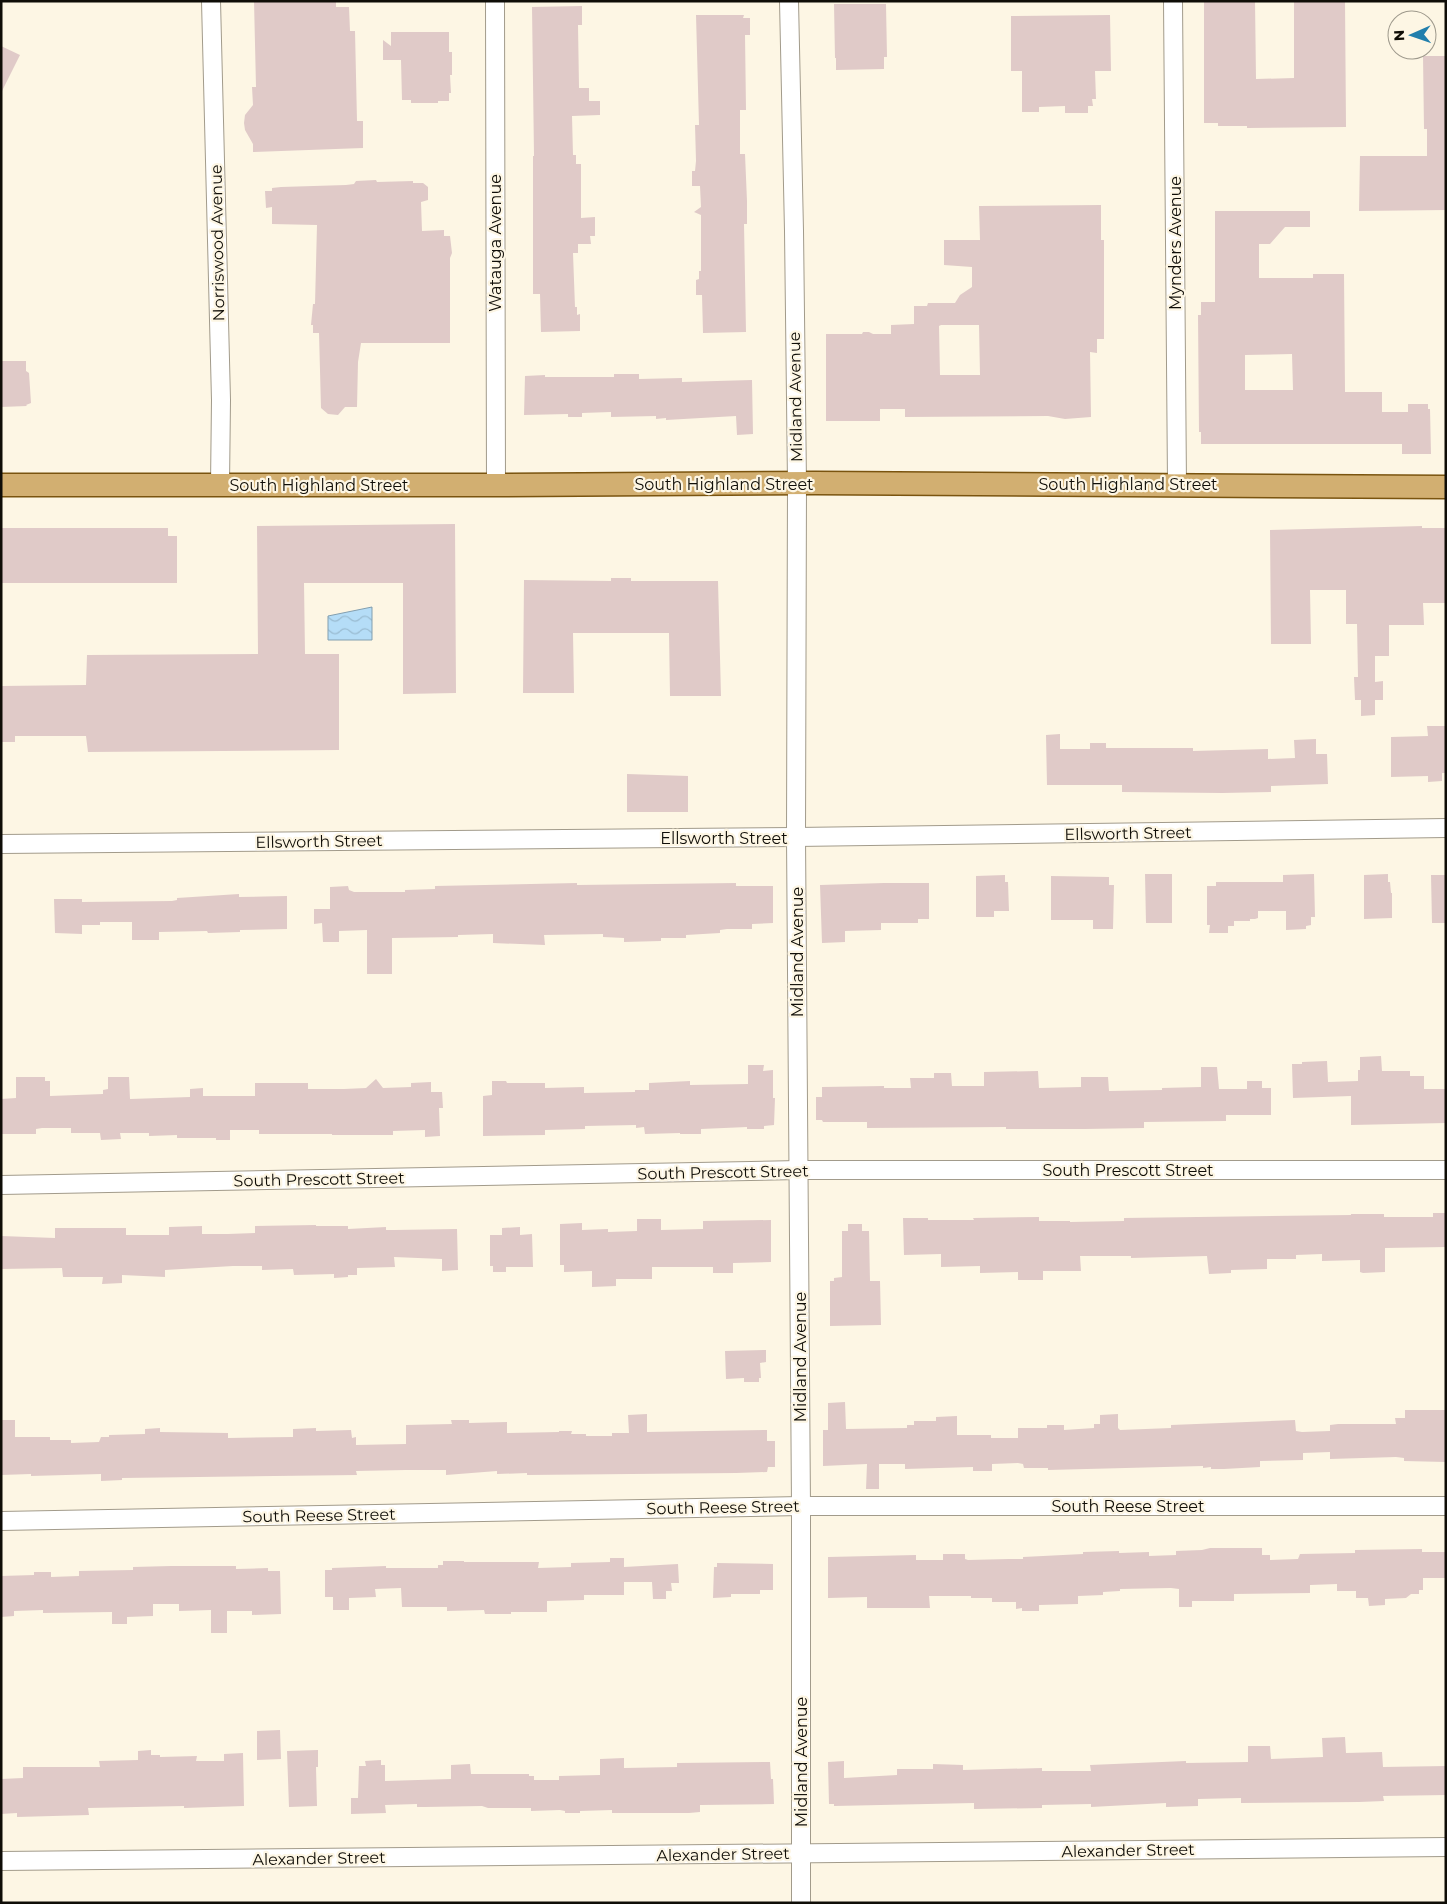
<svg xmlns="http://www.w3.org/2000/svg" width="1447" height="1904" font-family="Montserrat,sans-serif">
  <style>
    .water { fill: url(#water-waves); stroke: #839faf }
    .building { fill: #e0cac8; fill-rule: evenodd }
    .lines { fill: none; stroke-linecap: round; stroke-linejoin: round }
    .minor-casing { stroke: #a29b8b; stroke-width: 20 }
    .major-casing { stroke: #7a540f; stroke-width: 25 }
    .minor { stroke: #fff; stroke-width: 18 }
    .major { stroke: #d2af71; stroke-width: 22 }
    .labels { text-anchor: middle; stroke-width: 4.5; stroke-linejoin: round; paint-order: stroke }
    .street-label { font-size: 16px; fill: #0f0d07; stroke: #fdf6e4 }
  </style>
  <defs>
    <pattern id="water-waves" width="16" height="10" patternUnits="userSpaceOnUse" patternTransform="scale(1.25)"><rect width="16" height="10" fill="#b5ddf7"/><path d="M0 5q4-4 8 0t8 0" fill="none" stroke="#9abcd2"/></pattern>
  </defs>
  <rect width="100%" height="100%" fill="#fdf6e4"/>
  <!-- water -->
  <path class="water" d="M372,607V640H328V616Z"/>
  <!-- building -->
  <g class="building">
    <path d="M254,1H336V7H349L350,31H355L357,121H363V148L253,152V144L245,130L244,123L245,115L253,105L252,87H256Z"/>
    <path d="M1204,1H1255L1256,79L1294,78V1H1345L1346,127L1247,128V126H1218V123H1204Z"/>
    <path d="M834,4H886L887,57H884V69L836,70V58H835Z"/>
    <path d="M582,6V25H578L579,87V88H589V101H600V115L572,116L573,155H576V164H581V218L595,217V236H590L591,244H578V253H573L575,307H577V315L580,314V331L541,332L540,294H533V156H534L532,7Z"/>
    <path d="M696,15H744L743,18H750V35H745L746,110H740V154H745L747,201V224H744L746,332L703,333L702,295H696V280L699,279V271H701V215L694,212L701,207L700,186H692V171H695L696,161L695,125H699Z"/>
    <path d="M1110,15L1111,71H1095L1096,99H1092L1093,106H1088V113H1065V106L1039,107V112H1022V71H1011V16Z"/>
    <path d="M391,32H449V52H452V75H450L451,93H449V101H438V103H411V100H402L401,60H383V40L391,46Z"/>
    <path d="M1,46L20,55L1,93Z"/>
    <path d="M1423,56H1446V210L1359,211L1360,156H1427V129H1424Z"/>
    <path d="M376,180L377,182L413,181V183H423L428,187V200L421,202L422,231L444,230V236H450L452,253L450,258V343H361L358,362L357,407H345L338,415L328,414L321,408L319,333H313V325H311L313,304H315L317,225L272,224V207L266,208L265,191H272V188L281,187L346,185L354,184L356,181Z"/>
    <path d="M1101,205V240H1104V339H1097V353L1090,352L1091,417L1065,419L1048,416L905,417V409H880V421H826V334H862L863,332H869L873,334H891V325L914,324V306H927L928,303H955L960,295L972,287V267L944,265V240H980L979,206ZM941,325H979L980,375H940L939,326Z"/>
    <path d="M1215,211H1310V227H1285L1270,244H1259V278H1313V274H1344L1345,392H1382V412H1408V404H1428V409H1430L1431,454H1402V444H1201V432H1199L1198,315H1201V302H1215ZM1292,354L1293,390H1245V355Z"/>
    <path d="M1,361H26V371L29,373L31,403L26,405L27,406L1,407Z"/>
    <path d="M614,374H639V379L682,378V382L752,380L753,434L737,435L736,416L666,420V418L656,419V416L611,417V412L582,413V417H568V414L524,415L525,376L545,375V377H614Z"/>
    <path d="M455,524L456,693L403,694V583H304L305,654H339V750L88,752L86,736H15V742H1V686L86,685L87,655L258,654L257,526Z"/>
    <path d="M1422,526V528H1446V603H1423L1424,625H1389V656H1375V682L1383,681V700H1375V715L1361,716V700H1355L1354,677H1358L1357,624H1346V590H1310L1311,644H1271L1270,530Z"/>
    <path d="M1,528H168V536H177V583H1Z"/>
    <path d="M611,578H631V581H718L721,696H670L669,633H573L574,693H523L524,580L611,581Z"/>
    <path d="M1427,726H1446V773H1442V781L1428,782V776L1391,777V737L1428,736Z"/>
    <path d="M1060,734V749H1090V743H1106V748H1193V751L1268,749V759L1295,758L1294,740L1316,739V754H1327L1328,784L1271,786V792L1222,793L1122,792V785H1047L1046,735Z"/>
    <path d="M627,774L688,776V812H627Z"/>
    <path d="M1145,874H1172V923H1146Z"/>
    <path d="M1314,874L1315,917H1311V925L1306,926V929L1286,930V911H1258V918L1255,919H1250V921H1234V926H1228V933H1209L1210,925H1207V886H1216V882H1283V875Z"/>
    <path d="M1388,874V882H1390L1391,893H1392V918L1364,919V875Z"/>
    <path d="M1005,875V882H1008L1009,911H994V917H976V876Z"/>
    <path d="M1431,875H1446V923H1432Z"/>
    <path d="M1051,876L1109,877V885H1114L1113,929H1093V920H1051Z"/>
    <path d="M577,883V885L736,883V886H773V923L752,924V929H727L720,930V933L686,935V938H661V941L624,942V938L603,937V934L544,935L545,945L493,943V934L458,935V937L392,938V974H367V930L339,931V942H323L322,923L314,924V909H330V887L348,886L349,890L354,892H405V890L435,889V886Z"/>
    <path d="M884,883H929V919H918V923H881V930L845,931V942L822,943L820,885Z"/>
    <path d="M239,894V897L287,896V929L240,930V932L208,933L207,931L159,932V940H132V922H100V925H82V934L55,933L54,899H82V902L172,901L177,900V898Z"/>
    <path d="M1381,1056L1382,1071H1410V1076H1424V1089H1446V1123L1351,1125V1096L1293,1098L1292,1064H1302V1062L1327,1061L1328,1082L1358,1081V1070H1360V1057Z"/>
    <path d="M748,1065H764L763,1071L773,1070V1098H775L774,1125L764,1126V1129H747V1127L701,1129V1134H680V1133L645,1134L644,1127L636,1128V1125L585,1126V1129L545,1130V1135L483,1136V1096L492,1095V1081H506L507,1083H545V1088L584,1087V1093L635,1092V1090H649V1083L690,1081V1085L748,1084Z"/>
    <path d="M1201,1067H1217L1219,1089H1247V1081H1262V1088H1271V1115H1226V1121L1144,1122V1128L1085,1129H1006V1127L867,1128V1122H823L822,1120H816V1097H822V1087L884,1086V1088H911L910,1078H934V1073H951L952,1086H984V1072L1038,1071L1039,1088L1081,1087V1077H1108L1109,1091L1162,1090V1088L1201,1087Z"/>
    <path d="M16,1077H45V1081H50V1096L103,1094V1090L108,1089V1077H129L130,1099L190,1097V1089L203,1088V1096H255V1083H308V1089H344L366,1088L376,1079L383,1088L411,1087V1083L431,1082V1092H442L443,1108H439L440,1136L425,1137V1130L393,1131V1135H332V1134H259V1130H230V1140H216V1138H177V1135L149,1136V1133H120L121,1139L101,1140L100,1133H71V1128H42L36,1129V1134H1V1099L16,1098Z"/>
    <path d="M1433,1213H1446V1247L1385,1248V1272L1363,1273L1360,1272V1260L1322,1261V1254L1296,1255V1259H1267V1269L1231,1270V1273L1209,1274L1207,1256L1131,1258V1256H1080L1081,1271H1043V1280H1018V1272L980,1273V1266L941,1267V1254L904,1255L903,1218H928V1220H974L973,1218L1039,1217V1221H1070V1222L1124,1221V1218L1351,1215V1214H1384V1217H1433Z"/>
    <path d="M637,1219H661V1230L703,1229V1221L771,1220V1262L733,1263V1273H713V1267H652V1279H616V1286L592,1287V1271L564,1272V1265H560V1224L582,1223V1230L608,1229V1232L637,1231Z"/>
    <path d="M848,1224H862V1231H869L870,1281H880L881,1325L830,1326V1281H834V1278L842,1277V1231H848Z"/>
    <path d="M316,1225V1226H348V1229L386,1227V1230H394L457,1229L458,1270L442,1271V1259L394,1257L395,1267L357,1268V1275H348V1277L334,1278V1274L294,1275L293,1269L262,1270V1266H233L165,1270V1277L122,1275V1283L102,1284L103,1277H63L62,1268L1,1269V1236L55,1238V1228H126V1235H169V1227L202,1226V1234H228L255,1233V1226Z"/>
    <path d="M520,1227V1235L532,1234L533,1267H506V1272H493V1266H490V1235H502V1228Z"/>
    <path d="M766,1350V1362L760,1363L761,1378H759V1382H744V1378L726,1379L725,1351Z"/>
    <path d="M845,1402L846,1429L907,1428V1425H914V1421H936V1417L957,1416V1435H991V1438H1018V1428H1047V1425H1064V1430L1094,1428V1424H1100V1415L1118,1414V1428L1120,1430L1171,1428V1425L1295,1420L1296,1431L1302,1432L1330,1431V1425L1338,1424H1396L1395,1418H1405V1410H1445L1446,1462L1404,1461V1458L1396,1457L1330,1459V1452L1303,1453V1460L1260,1461V1467L1224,1469H1211V1467L1203,1468V1466L1048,1470V1468H1024L1023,1464L1018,1463L992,1464V1471H973V1467L905,1469V1464H879V1489H866L867,1464L823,1466V1430H828V1403Z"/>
    <path d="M647,1414V1432L767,1430V1441H775V1467H768L767,1472L736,1473L527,1475V1473L497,1474V1471L446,1475V1470H406L356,1471L357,1475L122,1478V1480L101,1481V1474L31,1476V1474L1,1475V1420H15V1437H50V1440H71V1443L99,1442L101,1437H109V1435L145,1434V1429L160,1428V1432L228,1433V1438L293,1437V1429L316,1428V1431L351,1430L352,1438L356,1437V1445L406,1444V1425L452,1424L451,1420H469V1423L507,1422V1433L559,1432V1431H572L571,1434H586V1436H612V1433H629L628,1415Z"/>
    <path d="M1210,1548H1262V1555H1270V1560L1298,1559L1300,1554L1355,1553V1550L1422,1549V1552H1446V1578H1423V1590H1419V1594H1411L1406,1598L1385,1599V1605L1369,1606L1368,1598H1356V1591H1337V1584L1310,1585V1593L1234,1594V1601H1192V1607H1179V1589L1171,1588L1120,1589V1591L1103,1592V1595L1078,1596V1604L1039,1605V1611H1022V1608L1016,1609V1602H992V1598H971V1596H929L930,1608H867V1597L828,1598V1557L916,1555V1560H943V1554H965V1559L968,1560L1009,1559H1023V1557L1083,1554V1552L1119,1551V1553L1149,1552V1556L1176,1555V1551L1202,1550Z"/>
    <path d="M610,1558H624V1567L678,1564L679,1583H671L672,1591H666V1599H653L652,1582H624V1595H584V1600L547,1601V1612H511V1614H485L484,1610L447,1611V1607H402L401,1588L375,1589L376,1597L349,1598V1610H333V1597H325V1570H332V1568L386,1566V1568H438V1565H443V1561H464V1562H539L538,1568L571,1567V1563L610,1562Z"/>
    <path d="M717,1563L773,1564V1590H760V1594H731V1597L713,1598L714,1567H717Z"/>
    <path d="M171,1566H236V1569L268,1568V1571H280L281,1614L252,1615V1611H227V1633H211V1610L179,1611V1604H153V1616L127,1617V1624H112V1612L43,1613V1610L14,1611V1616L1,1617V1576L34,1575V1572H51V1577L79,1576V1571L133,1570V1567Z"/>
    <path d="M280,1730L281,1759L257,1760V1731Z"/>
    <path d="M1345,1737L1346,1753L1382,1752L1383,1767L1446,1766V1795L1383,1796L1384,1801L1359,1802L1241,1803V1798L1198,1799V1806L1166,1807V1803L1091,1807V1804L1042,1805V1808L974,1809V1803L834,1806V1804H829L828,1762L844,1761V1778L897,1775V1769H933V1764L963,1765V1770L1042,1768V1771H1091L1090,1765L1186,1761V1763L1248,1762V1746H1270L1271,1759L1323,1757L1322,1738Z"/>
    <path d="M151,1750V1755H160V1757L197,1756L196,1761H224V1754L243,1753L244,1806L184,1808V1806L88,1808L89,1815L17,1817V1813L1,1814V1779L23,1778V1767H100L99,1761L138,1760V1751Z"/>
    <path d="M318,1750V1767H316L317,1806L289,1807L287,1751Z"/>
    <path d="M624,1758V1768L677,1767V1763L770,1762L771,1779H773L774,1804L700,1805V1812L689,1813H612V1810L580,1811V1813H565V1811L560,1810L531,1811V1808H488L482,1806L425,1807H417V1804L385,1805L386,1813L351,1814V1798H358L359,1766H366L365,1761L381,1760V1765H385V1781L451,1779V1765L470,1764L471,1774H529V1776H534V1780H559V1776L600,1775V1759Z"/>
  </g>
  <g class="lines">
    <!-- minor casing -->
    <g class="minor-casing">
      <g id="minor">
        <path d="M211,1L221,400L220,485"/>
        <path d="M495,1L496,485"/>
        <path d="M789,1L794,231L797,483L796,837L801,1506V1903"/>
        <path d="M1173,1L1177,484"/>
        <path d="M1,844L796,837L1446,828"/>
        <path d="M1,1185L799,1170H1446"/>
        <path d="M1,1521L801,1506H1446"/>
        <path d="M1,1861L1446,1847"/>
      </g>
    </g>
    <!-- major casing -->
    <g class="major-casing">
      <path id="major" d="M1,485H496L815,483L1446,487"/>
    </g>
    <!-- minor -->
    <use href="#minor" class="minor"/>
    <!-- major -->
    <use href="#major" class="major"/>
  </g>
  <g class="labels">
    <!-- street labels -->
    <g class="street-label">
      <text transform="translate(217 243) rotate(-91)" y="6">Norriswood Avenue</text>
      <text transform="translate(495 243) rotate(-90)" y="6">Watauga Avenue</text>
      <text transform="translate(1175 243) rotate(-90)" y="6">Mynders Avenue</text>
      <text transform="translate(795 397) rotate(-91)" y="6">Midland Avenue</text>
      <text x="724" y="490">South Highland Street</text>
      <text x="1128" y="490">South Highland Street</text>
      <text x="319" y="491">South Highland Street</text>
      <text transform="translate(1128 833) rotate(-1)" y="6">Ellsworth Street</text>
      <text x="724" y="844">Ellsworth Street</text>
      <text transform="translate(319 841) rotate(-1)" y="6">Ellsworth Street</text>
      <text transform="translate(797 952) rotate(-90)" y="6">Midland Avenue</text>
      <text x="1128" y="1176">South Prescott Street</text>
      <text transform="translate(723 1172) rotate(-1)" y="6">South Prescott Street</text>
      <text transform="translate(319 1179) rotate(-1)" y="6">South Prescott Street</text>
      <text transform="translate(800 1357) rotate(-90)" y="6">Midland Avenue</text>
      <text x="1128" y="1512">South Reese Street</text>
      <text transform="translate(723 1507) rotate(-1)" y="6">South Reese Street</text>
      <text transform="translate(319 1515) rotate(-1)" y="6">South Reese Street</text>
      <text transform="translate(801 1762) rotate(-90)" y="6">Midland Avenue</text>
      <text transform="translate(1128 1850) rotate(-1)" y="6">Alexander Street</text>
      <text transform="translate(723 1854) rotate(-1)" y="6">Alexander Street</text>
      <text transform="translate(319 1858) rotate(-1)" y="6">Alexander Street</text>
    </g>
  </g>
  <!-- border -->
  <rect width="1447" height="1904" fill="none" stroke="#0f0d07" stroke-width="5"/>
  <!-- north arrow -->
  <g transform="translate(1412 35) rotate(268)"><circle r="24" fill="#fdf6e4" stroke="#9e998c"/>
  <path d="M0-4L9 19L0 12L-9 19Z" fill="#227fac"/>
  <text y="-8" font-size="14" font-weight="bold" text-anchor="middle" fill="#0f0d07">N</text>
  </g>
</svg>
